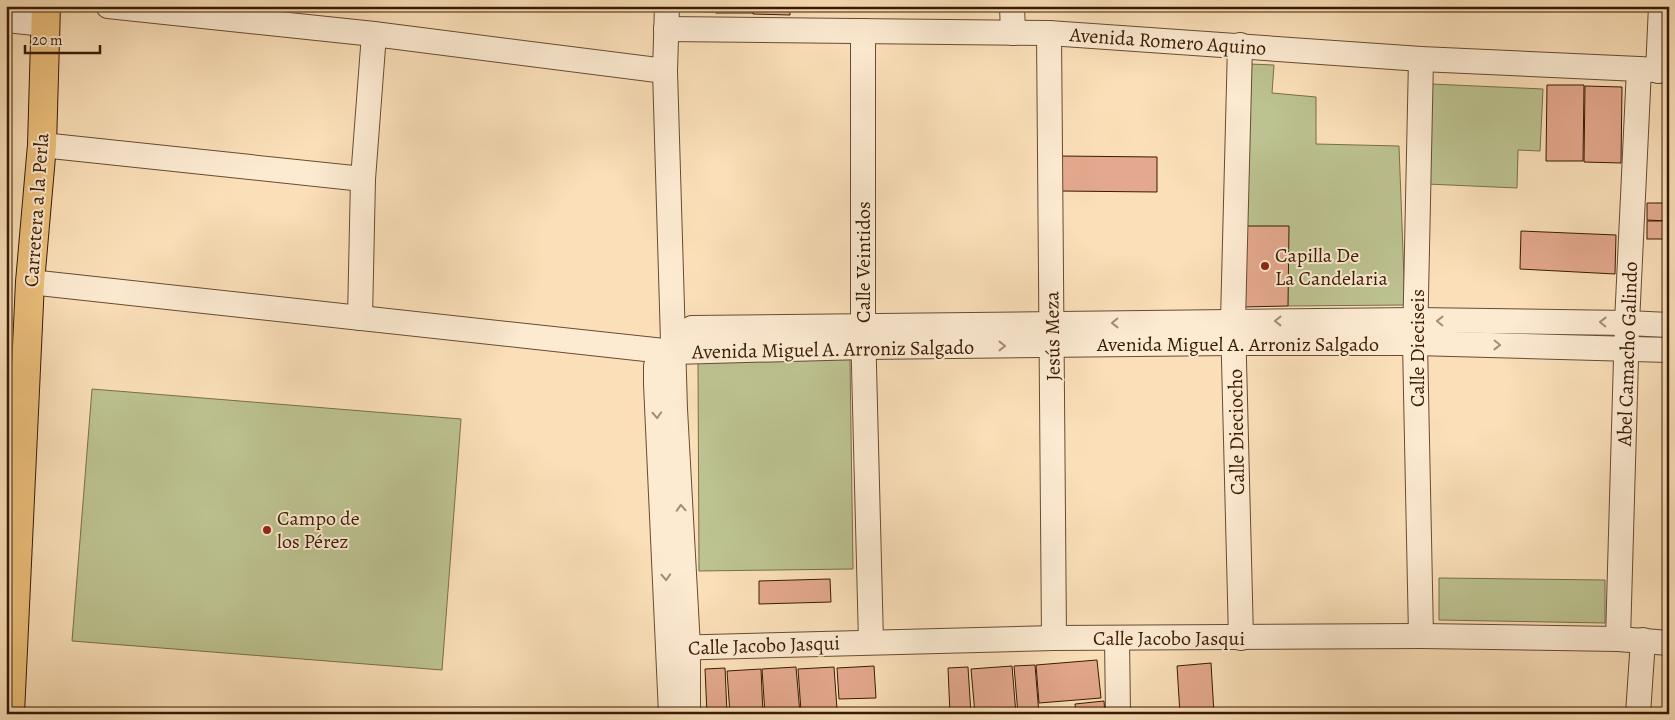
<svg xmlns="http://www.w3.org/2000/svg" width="1675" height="720" font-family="Alegreya,serif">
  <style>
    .green { fill: #bcc290; stroke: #7a6e4a }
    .building { fill: #e3a88d; stroke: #381b03 }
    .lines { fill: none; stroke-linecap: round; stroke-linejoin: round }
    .minor-casing { stroke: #684c30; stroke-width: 26 }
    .major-casing { stroke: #381b03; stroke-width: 30 }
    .minor { stroke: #fcead1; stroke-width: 24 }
    .major { stroke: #edc07c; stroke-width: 28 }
    .oneway { stroke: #a48d74 }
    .poi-dot { fill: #8f2418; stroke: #fcead1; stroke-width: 2 }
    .labels { text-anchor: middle; stroke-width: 4; stroke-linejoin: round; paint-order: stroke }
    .street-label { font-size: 20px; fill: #381b03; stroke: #fcead1 }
    .poi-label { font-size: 20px; fill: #381b03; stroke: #fcead1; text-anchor: start }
  </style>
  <rect width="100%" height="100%" fill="#fadfb8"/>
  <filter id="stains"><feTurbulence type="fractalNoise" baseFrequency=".004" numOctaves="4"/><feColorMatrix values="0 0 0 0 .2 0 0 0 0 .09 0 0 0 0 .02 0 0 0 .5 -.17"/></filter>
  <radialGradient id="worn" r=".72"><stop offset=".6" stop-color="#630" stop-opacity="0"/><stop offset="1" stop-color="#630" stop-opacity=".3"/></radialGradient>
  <!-- green -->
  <g class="green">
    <path d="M1250,64L1274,65L1272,93L1316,97V144L1399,146L1405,305L1288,306L1243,226Z"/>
    <path d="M1431,84L1543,89L1540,151L1518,150L1517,188L1427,184Z"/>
    <path d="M850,359L853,569L699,571L698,363Z"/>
    <path d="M92,389L461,419L442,670L72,641Z"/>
    <path d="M1439,578L1605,580V623L1439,620Z"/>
  </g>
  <!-- building -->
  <g class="building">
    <path d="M678,6H715L714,12L678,11Z"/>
    <rect x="716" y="6" width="37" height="7"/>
    <path d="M753,6H790V15L753,14Z"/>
    <path d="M1547,85H1584L1583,161H1546Z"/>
    <path d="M1585,86L1622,87L1621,163L1584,162Z"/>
    <path d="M1060,156L1157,157V192L1060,191Z"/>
    <path d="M1647,203H1669V221L1647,220Z"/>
    <rect x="1647" y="221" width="22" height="18"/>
    <path d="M1243,226H1289L1288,306L1242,307Z"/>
    <path d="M1521,231L1616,235L1615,274L1520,269Z"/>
    <path d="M830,579L831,602L759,604V581Z"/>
    <path d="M1097,660L1101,698L1039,703L1036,665Z"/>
    <path d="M1211,663L1214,714H1180L1177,666Z"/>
    <path d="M1035,665L1039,714H1018L1014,666Z"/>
    <path d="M874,666L876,698L839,699L837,668Z"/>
    <path d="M1012,666L1016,714H975L971,669Z"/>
    <path d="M796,667L800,714H765L762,669Z"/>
    <path d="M834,667L837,709L801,711L798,669Z"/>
    <path d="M968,667L971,714H950L948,668Z"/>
    <path d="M725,668L727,713L707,714L705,669Z"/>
    <path d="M761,669L763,714H730L727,671Z"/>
    <path d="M1104,701L1105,714H1076L1075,704Z"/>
  </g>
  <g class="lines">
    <!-- minor casing -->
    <g class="minor-casing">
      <g id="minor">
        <path d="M108,6L374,34L665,71"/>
        <path d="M667,6L665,71L675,409L688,647V714"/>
        <path d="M1012,6L1013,33"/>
        <path d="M6,20L45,24"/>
        <path d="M666,29L1049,33L1421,59L1639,69L1669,71"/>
        <path d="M863,31V327L871,642"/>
        <path d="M1049,33L1054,638"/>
        <path d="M1240,45L1233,321L1241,638"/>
        <path d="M1421,59L1415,343L1421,636"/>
        <path d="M1658,71L1661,6"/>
        <path d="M42,145L363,179"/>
        <path d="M30,282L673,352L864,347L1233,343H1415L1669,350"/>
        <path d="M360,318L363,179L374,34"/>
        <path d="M6,387L26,389"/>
        <path d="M1117,638L1118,714"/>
        <path d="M1618,639L1627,323L1639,69"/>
        <path d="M669,648L1054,638L1421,636L1618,639L1669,643"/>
        <path d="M671,714L656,384V366L673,352L692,328L1416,320L1627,323L1669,325"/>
        <path d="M1638,714L1643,640"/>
      </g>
    </g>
    <!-- major casing -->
    <g class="major-casing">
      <path id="major" d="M10,714L30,282L42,145L46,6"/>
    </g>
    <!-- minor -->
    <use href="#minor" class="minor"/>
    <!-- major -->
    <use href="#major" class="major"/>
  </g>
  <!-- one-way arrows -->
  <defs><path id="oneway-chevron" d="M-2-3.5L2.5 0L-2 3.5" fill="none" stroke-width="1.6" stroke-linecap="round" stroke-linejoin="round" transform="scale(1.25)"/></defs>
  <g class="oneway">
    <use href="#oneway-chevron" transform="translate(1278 321) rotate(180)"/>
    <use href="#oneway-chevron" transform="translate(1440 321) rotate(-179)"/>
    <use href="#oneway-chevron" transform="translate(1603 322) rotate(-179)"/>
    <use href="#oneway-chevron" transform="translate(1115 323) rotate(179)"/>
    <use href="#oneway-chevron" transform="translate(1497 345) rotate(1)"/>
    <use href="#oneway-chevron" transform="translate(1002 346)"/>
    <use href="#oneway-chevron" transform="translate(657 415) rotate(87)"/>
    <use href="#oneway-chevron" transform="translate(681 508) rotate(-93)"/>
    <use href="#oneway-chevron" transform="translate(666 577) rotate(87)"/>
  </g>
  <!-- markers -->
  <g class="poi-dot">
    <circle cx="1265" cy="266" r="5"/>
    <circle cx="267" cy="530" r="5"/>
  </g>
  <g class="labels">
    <!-- street labels -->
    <g class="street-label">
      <text transform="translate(1168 41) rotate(4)" y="7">Avenida Romero Aquino</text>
      <text transform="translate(36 210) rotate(-86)" y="7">Carretera a la Perla</text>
      <text transform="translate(863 262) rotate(-90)" y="7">Calle Veintidos</text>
      <text transform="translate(1052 336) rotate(-91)" y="7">Jesús Meza</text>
      <text x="1238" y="351">Avenida Miguel A. Arroniz Salgado</text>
      <text transform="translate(1417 348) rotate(-90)" y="7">Calle Dieciseis</text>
      <text transform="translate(833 349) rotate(-1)" y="7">Avenida Miguel A. Arroniz Salgado</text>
      <text transform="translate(1627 354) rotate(-88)" y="7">Abel Camacho Galindo</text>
      <text transform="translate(1236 432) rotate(-91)" y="7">Calle Dieciocho</text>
      <text x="1169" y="645">Calle Jacobo Jasqui</text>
      <text transform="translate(764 645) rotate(-2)" y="7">Calle Jacobo Jasqui</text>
    </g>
    <!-- poi labels -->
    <g class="poi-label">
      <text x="1275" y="262">Capilla De<tspan x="1275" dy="23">La Candelaria</tspan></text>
      <text x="277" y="525">Campo de<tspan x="277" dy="23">los Pérez</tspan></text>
    </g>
  </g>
  <!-- margin -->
  <rect width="1675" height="720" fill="none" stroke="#fadfb8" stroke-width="25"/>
  <rect x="8" y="8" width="1660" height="705" fill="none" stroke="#381b03" stroke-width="2.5"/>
  <rect x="12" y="12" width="1650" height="695" fill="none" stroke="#381b03"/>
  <!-- scale -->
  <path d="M25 45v8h75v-8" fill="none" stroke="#381b03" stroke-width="2.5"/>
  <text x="32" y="45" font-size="15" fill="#381b03" stroke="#fcead1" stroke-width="4" paint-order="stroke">20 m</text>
  <rect width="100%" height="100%" filter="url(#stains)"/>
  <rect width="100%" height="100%" fill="url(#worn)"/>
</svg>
